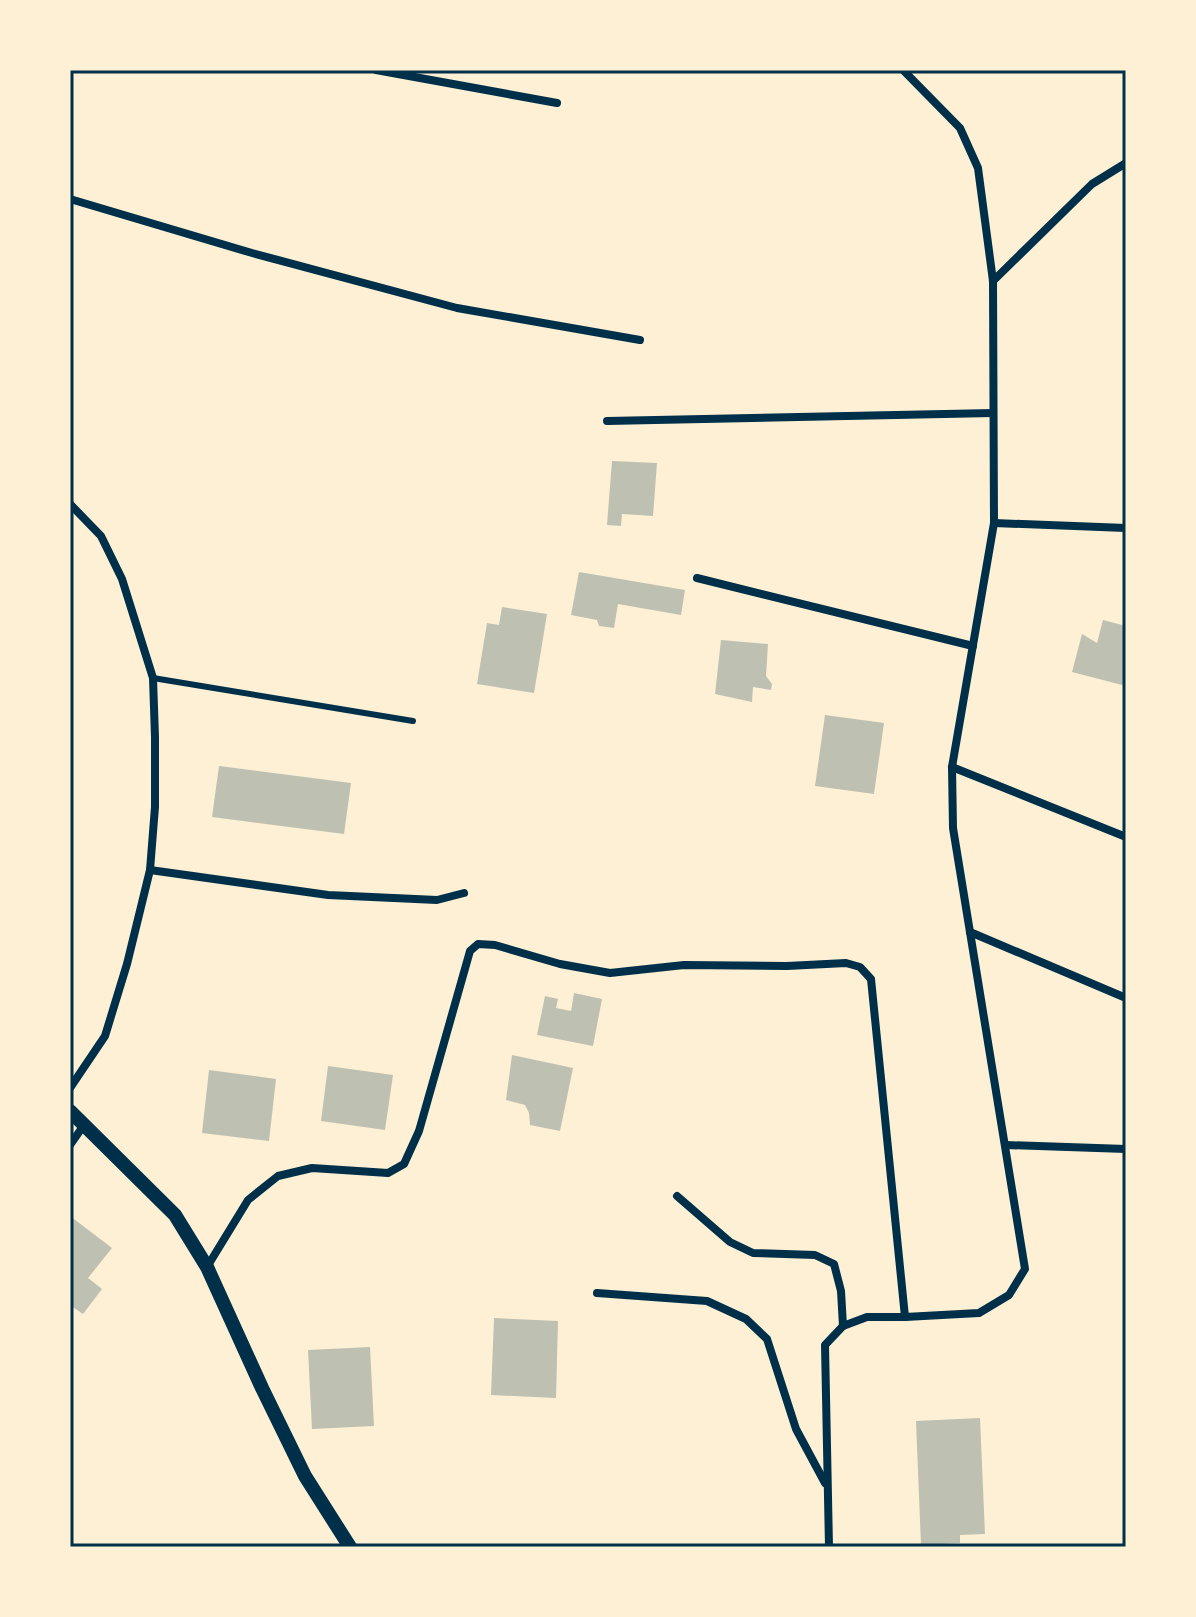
<svg xmlns="http://www.w3.org/2000/svg" width="1196" height="1617" font-family="'Roboto Condensed',sans-serif">
  <style>
    .building { fill: #bec0b2 }
    .lines { fill: none; stroke-linecap: round; stroke-linejoin: round }
    .service { stroke: #003049; stroke-width: 6 }
    .minor { stroke: #003049; stroke-width: 8 }
    .tertiary { stroke: #003049; stroke-width: 14 }
    .neatline { fill: none; stroke: #003049; stroke-width: 3 }
  </style>
  <rect width="100%" height="100%" fill="#fdf0d5"/>
  <!-- building -->
  <g class="building">
    <path d="M612,461L657,463L653,516L622,514L621,526L607,525Z"/>
    <path d="M579,572L685,590L681,615L618,604L614,628L599,626L597,620L571,615Z"/>
    <path d="M502,607L547,614L534,693L477,684L487,623L499,625Z"/>
    <path d="M1103,620L1126,626V686L1072,672L1082,634L1097,643Z"/>
    <path d="M721,640L768,644L766,676L772,684L771,690L753,687L752,702L715,694Z"/>
    <path d="M825,715L884,723L874,794L815,786Z"/>
    <path d="M219,766L351,783L344,834L212,817Z"/>
    <path d="M574,993L602,999L593,1046L537,1035L545,996L558,999L556,1008L571,1011Z"/>
    <path d="M512,1055L573,1068L560,1131L530,1125L529,1113L525,1105L506,1100Z"/>
    <path d="M328,1066L393,1075L385,1130L321,1121Z"/>
    <path d="M209,1070L276,1079L269,1141L202,1133Z"/>
    <path d="M70,1216L112,1248L88,1278L102,1289L83,1314L70,1305Z"/>
    <path d="M494,1318L558,1321L556,1398L491,1395Z"/>
    <path d="M370,1347L374,1426L312,1429L308,1350Z"/>
    <path d="M980,1418L985,1534L960,1535V1543L921,1545L916,1421Z"/>
  </g>
  <g class="lines">
    <!-- service -->
    <path class="service" d="M153,678L413,721"/>
    <!-- minor -->
    <g class="minor">
      <path d="M376,70L557,103"/>
      <path d="M70,199L252,253L457,308L640,340"/>
      <path d="M993,281L1092,184L1126,163"/>
      <path d="M607,421L993,413"/>
      <path d="M70,504L101,536L122,579L153,678L155,737V807L150,870L127,964L105,1036L70,1088"/>
      <path d="M994,523L1126,528"/>
      <path d="M697,578L973,646"/>
      <path d="M952,767L1126,837"/>
      <path d="M150,870L328,895L437,900L464,893"/>
      <path d="M970,932L1126,998"/>
      <path d="M70,1145L84,1125"/>
      <path d="M1006,1145L1126,1149"/>
      <path d="M677,1196L730,1242L753,1253L815,1255L834,1264L841,1291L843,1326"/>
      <path d="M207,1267L248,1200L278,1176L312,1168L388,1173L404,1164L419,1131L470,951L478,944L495,945L560,964L610,973L684,965L787,966L846,963L860,967L871,979L905,1317"/>
      <path d="M597,1293L707,1301L746,1319L767,1339L796,1429L825,1483"/>
      <path d="M829,1547L825,1345L843,1326L867,1317H905L979,1313L1009,1295L1025,1269L953,828L952,767L994,523L993,281L978,168L960,128L903,70"/>
    </g>
    <!-- tertiary -->
    <path class="tertiary" d="M70,1111L175,1215L207,1267L262,1388L305,1476L350,1547"/>
  </g>
  <!-- border -->
  <rect width="1196" height="1617" fill="none" stroke="#fdf0d5" stroke-width="144"/>
  <rect x="72" y="72" width="1052" height="1473" class="neatline"/>
</svg>
